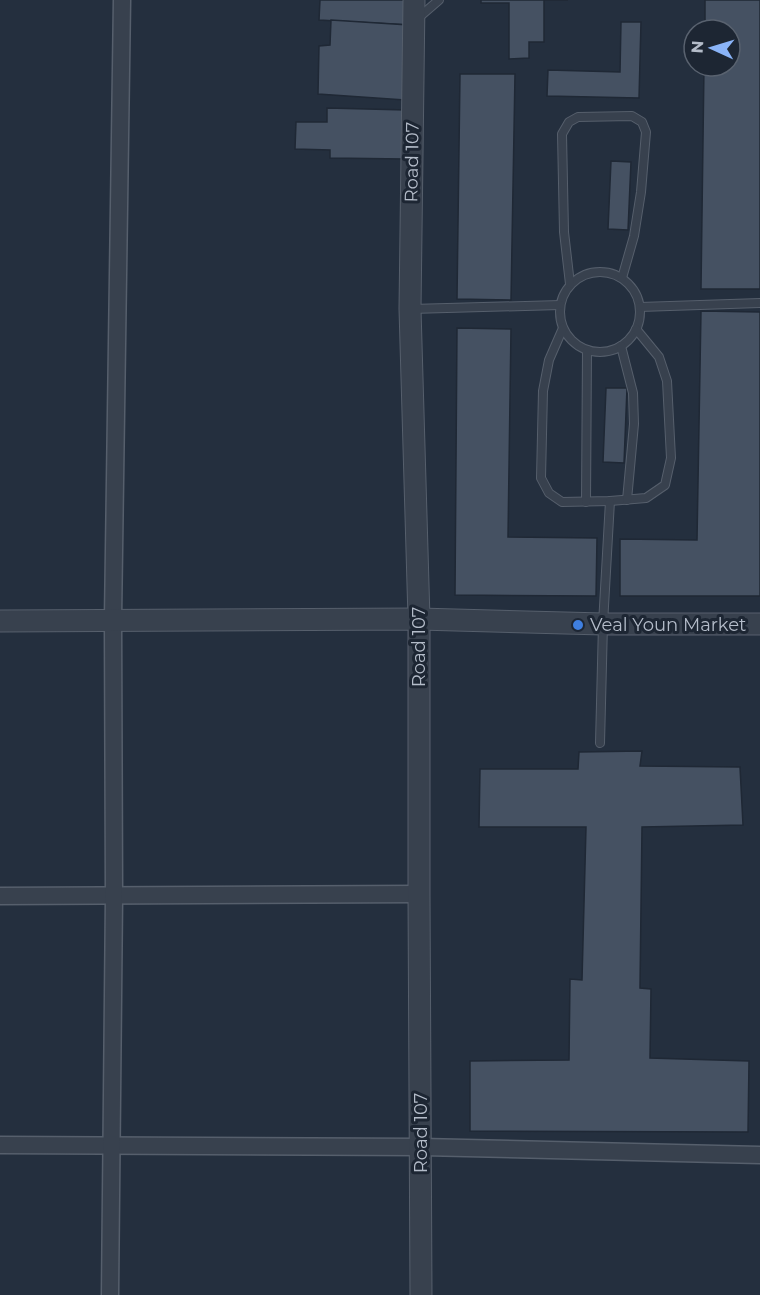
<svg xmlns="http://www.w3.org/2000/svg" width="760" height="1295" font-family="Montserrat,sans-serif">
<rect width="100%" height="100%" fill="#242f3e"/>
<g fill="#455162" stroke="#1f2835" stroke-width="1.5">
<path d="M 320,0 L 410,0 L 409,25 L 319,20 Z"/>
<path d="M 481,0 L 568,0 L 544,0 L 544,42 L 529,42 L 529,58 L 509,59 L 509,3 L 481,3 Z"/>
<path d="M 705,0 L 760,0 L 760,289 L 701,289 L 704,66 L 730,66 L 730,30 L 705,30 Z"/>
<path d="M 331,20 L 409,25 L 405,100 L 318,94 L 319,46 L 330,45 Z"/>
<path d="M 621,22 L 641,22 L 639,98 L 547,96 L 548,70 L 620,72 Z"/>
<path d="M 460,74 L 515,74 L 511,300 L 457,299 Z"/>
<path d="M 327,108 L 406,110 L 405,159 L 330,158 L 330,150 L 295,149 L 296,122 L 327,122 Z"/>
<path d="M 611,161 L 631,162 L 628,230 L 608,229 Z"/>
<path d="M 701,311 L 760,312 L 760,596 L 620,596 L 620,539 L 697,540 Z"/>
<path d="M 457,328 L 511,329 L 508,537 L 597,538 L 596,596 L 455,595 Z"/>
<path d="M 606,388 L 627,388 L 624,463 L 603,462 Z"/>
<path d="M 642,751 L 640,766 L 740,767 L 743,825 L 642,827 L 640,988 L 651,989 L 650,1058 L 749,1061 L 748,1132 L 470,1131 L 470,1061 L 569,1060 L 570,979 L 582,980 L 586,827 L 479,827 L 480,769 L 578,769 L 579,752 Z"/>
</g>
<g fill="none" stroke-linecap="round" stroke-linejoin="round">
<defs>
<g id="service">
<path d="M 417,19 L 439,0"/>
<circle cx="600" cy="312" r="40"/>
<path d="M 570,284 L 564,232 L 562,134 L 569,122 L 578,117 L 632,116 L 642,122 L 646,132 L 641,192 L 634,236 L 622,278"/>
<path d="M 640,307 L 760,303"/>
<path d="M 411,309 L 560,305"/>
<path d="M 563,328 L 549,360 L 543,391 L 541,478 L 549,493 L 562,502 L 610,501 L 646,498 L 665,485 L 671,458 L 667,381 L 659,357 L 636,329"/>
<path d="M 621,346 L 633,393 L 634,424 L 627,500"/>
<path d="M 586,502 L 587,350"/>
<path d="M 600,743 L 603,624 L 610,501"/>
</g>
<g id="minor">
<path d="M 0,896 L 419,894"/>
<path d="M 0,1145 L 422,1147 L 760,1155"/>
<path d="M 110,1295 L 114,897 L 113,619 L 122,0"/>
</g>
<g id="tertiary">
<path d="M 414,0 L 410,309 L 419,619 L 419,894 L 421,1295"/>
<path d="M 0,621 L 419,619 L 603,624 L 760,624"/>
</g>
</defs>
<use href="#service" stroke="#565f6c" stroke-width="10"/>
<use href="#minor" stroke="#565f6c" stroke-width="19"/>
<use href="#tertiary" stroke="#565f6c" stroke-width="23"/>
<use href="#service" stroke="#38414e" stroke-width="8"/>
<use href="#minor" stroke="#38414e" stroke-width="16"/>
<use href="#tertiary" stroke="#38414e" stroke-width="21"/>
</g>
<circle fill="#3f7fe0" stroke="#1d2633" stroke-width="2" cx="578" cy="625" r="6"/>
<g text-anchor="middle" stroke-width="6" stroke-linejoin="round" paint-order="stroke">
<g font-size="18" fill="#b4bcc9" stroke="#1d2633">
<text transform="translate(412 162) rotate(-89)" y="6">Road 107</text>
<text transform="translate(419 647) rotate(-90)" y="6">Road 107</text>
<text transform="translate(421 1133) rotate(-90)" y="6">Road 107</text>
</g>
<g font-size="18" fill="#b4bcc9" stroke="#1d2633" text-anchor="start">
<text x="590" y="631">Veal Youn Market</text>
</g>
</g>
<g transform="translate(712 48) rotate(274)"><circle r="28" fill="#1d2633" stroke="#59626f" stroke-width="1.5"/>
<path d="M0-4.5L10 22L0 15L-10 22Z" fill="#8ab4f8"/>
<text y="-9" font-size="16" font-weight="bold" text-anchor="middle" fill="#b4bcc9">N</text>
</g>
</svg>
